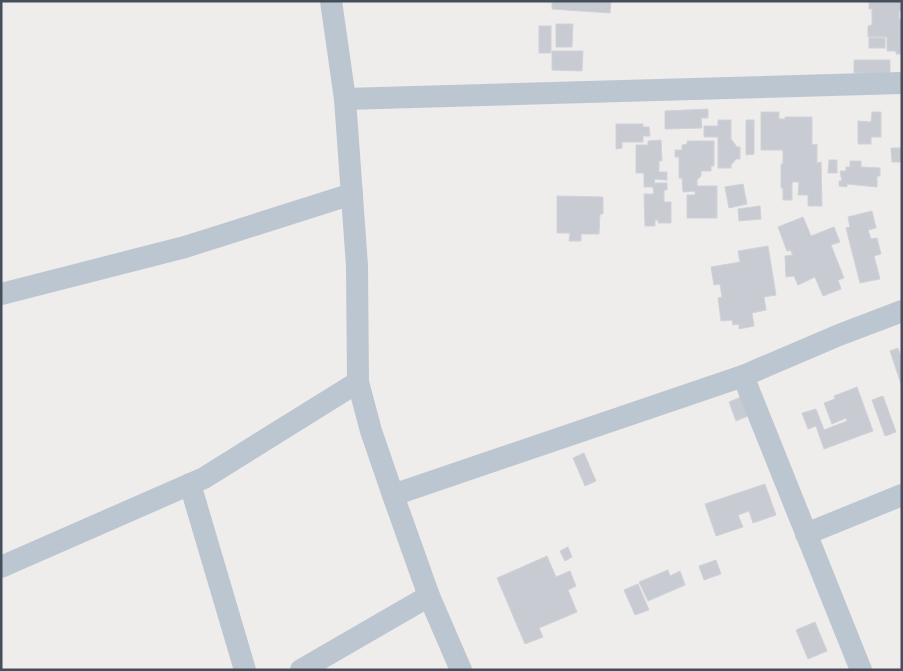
<svg xmlns="http://www.w3.org/2000/svg" width="903" height="671" font-family="'Open Sans',sans-serif">
<rect width="100%" height="100%" fill="#efecec"/>
<g fill="#c9cbd2" stroke="#d0d2d9">
<path d="M 539,1 L 611,1 L 610,13 L 552,9 L 552,2 Z"/>
<path d="M 869,1 L 902,1 L 902,11 L 899,11 L 899,19 L 902,19 L 902,54 L 896,54 L 896,51 L 887,51 L 887,37 L 868,37 L 868,26 L 872,25 L 872,9 L 869,9 Z"/>
<path d="M 556,24 L 573,24 L 572,47 L 556,47 Z"/>
<rect x="539" y="26" width="12" height="27"/>
<rect x="869" y="38" width="16" height="10"/>
<path d="M 552,51 L 583,51 L 582,71 L 552,70 Z"/>
<path d="M 854,60 L 890,60 L 890,74 L 854,73 Z"/>
<path d="M 708,109 L 708,118 L 701,118 L 702,128 L 665,129 L 665,111 Z"/>
<path d="M 761,112 L 779,112 L 779,119 L 785,119 L 785,117 L 812,117 L 812,145 L 817,144 L 817,163 L 821,162 L 822,206 L 808,206 L 808,195 L 798,195 L 799,182 L 792,182 L 792,200 L 783,200 L 783,188 L 781,188 L 781,164 L 783,164 L 783,150 L 761,150 Z"/>
<path d="M 872,112 L 881,112 L 881,137 L 871,137 L 871,144 L 858,144 L 858,121 L 871,122 Z"/>
<path d="M 718,120 L 731,120 L 731,139 L 737,147 L 740,147 L 740,159 L 736,159 L 731,165 L 731,168 L 718,168 L 718,137 L 704,137 L 704,126 L 718,126 Z"/>
<path d="M 746,120 L 754,120 L 754,154 L 746,155 Z"/>
<path d="M 616,124 L 643,124 L 643,127 L 649,127 L 650,136 L 643,136 L 643,142 L 622,142 L 622,148 L 616,149 Z"/>
<path d="M 661,140 L 662,161 L 659,161 L 659,172 L 667,172 L 667,180 L 655,179 L 654,183 L 667,183 L 667,190 L 664,190 L 664,202 L 671,202 L 671,223 L 658,223 L 658,220 L 655,220 L 655,226 L 645,226 L 644,194 L 654,194 L 653,187 L 644,187 L 644,173 L 636,173 L 636,145 L 648,145 L 648,141 Z"/>
<path d="M 687,141 L 714,141 L 714,166 L 711,166 L 711,171 L 701,171 L 701,176 L 697,180 L 697,186 L 717,186 L 717,218 L 687,218 L 687,195 L 695,195 L 695,191 L 683,192 L 682,178 L 679,178 L 679,157 L 675,157 L 675,150 L 682,150 L 682,145 L 687,144 Z"/>
<path d="M 891,148 L 902,148 L 902,162 L 892,162 Z"/>
<path d="M 829,160 L 837,160 L 837,173 L 828,173 Z"/>
<path d="M 850,161 L 861,161 L 861,167 L 880,168 L 880,176 L 877,176 L 877,187 L 847,184 L 847,187 L 839,186 L 839,181 L 842,181 L 840,171 L 846,171 L 846,167 L 850,167 Z"/>
<path d="M 743,184 L 747,204 L 729,208 L 725,187 Z"/>
<path d="M 557,196 L 603,197 L 603,214 L 600,214 L 599,234 L 581,234 L 581,241 L 569,241 L 570,233 L 557,233 Z"/>
<path d="M 760,206 L 761,219 L 739,221 L 738,209 Z"/>
<path d="M 872,211 L 876,228 L 868,230 L 871,239 L 877,238 L 881,254 L 874,256 L 880,279 L 860,283 L 846,228 L 850,227 L 848,217 Z"/>
<path d="M 803,217 L 811,236 L 834,227 L 840,242 L 831,245 L 844,278 L 838,280 L 841,289 L 823,296 L 815,277 L 798,285 L 794,276 L 786,277 L 785,256 L 793,255 L 790,250 L 787,251 L 778,227 Z"/>
<path d="M 768,246 L 776,295 L 764,297 L 766,310 L 752,313 L 754,326 L 739,329 L 739,324 L 733,325 L 732,320 L 721,321 L 718,298 L 722,297 L 720,284 L 714,285 L 711,267 L 740,262 L 738,251 Z"/>
<path d="M 898,348 L 902,360 L 902,387 L 890,351 Z"/>
<path d="M 857,387 L 873,431 L 824,449 L 816,426 L 808,429 L 802,413 L 816,409 L 824,430 L 847,421 L 846,418 L 832,424 L 824,403 L 835,399 L 834,396 Z"/>
<path d="M 883,396 L 896,432 L 885,436 L 872,400 Z"/>
<path d="M 741,397 L 748,416 L 736,421 L 729,402 Z"/>
<path d="M 584,453 L 596,481 L 585,486 L 573,458 Z"/>
<path d="M 765,484 L 776,515 L 753,523 L 749,511 L 738,515 L 743,527 L 716,536 L 705,504 Z"/>
<path d="M 568,547 L 572,557 L 565,561 L 560,551 Z"/>
<path d="M 547,556 L 556,577 L 570,571 L 576,586 L 568,590 L 577,612 L 539,628 L 543,637 L 525,644 L 497,578 Z"/>
<path d="M 716,560 L 721,574 L 704,580 L 699,566 Z"/>
<path d="M 668,570 L 670,576 L 680,571 L 685,585 L 648,601 L 639,582 Z"/>
<path d="M 638,584 L 649,610 L 635,615 L 624,590 Z"/>
<path d="M 815,622 L 827,651 L 808,659 L 796,630 Z"/>
</g>
<g fill="none" stroke-linecap="round" stroke-linejoin="round">
<g stroke="#bcc6d0" stroke-width="22">
<path d="M 331,1 L 345,99 L 357,266 L 358,382 L 371,431 L 393,495 L 429,596 L 461,670"/>
<path d="M 345,99 L 902,83"/>
<path d="M 1,294 L 185,247 L 352,194"/>
<path d="M 743,376 L 861,670"/>
<path d="M 190,484 L 245,670"/>
<path d="M 393,495 L 743,376 L 839,335 L 902,311"/>
<path d="M 806,534 L 902,495"/>
<path d="M 1,567 L 204,478 L 358,382"/>
<path d="M 301,670 L 429,596"/>
</g>
</g>
<rect width="903" height="671" fill="none" stroke="#444f5b" stroke-width="5"/>
</svg>
